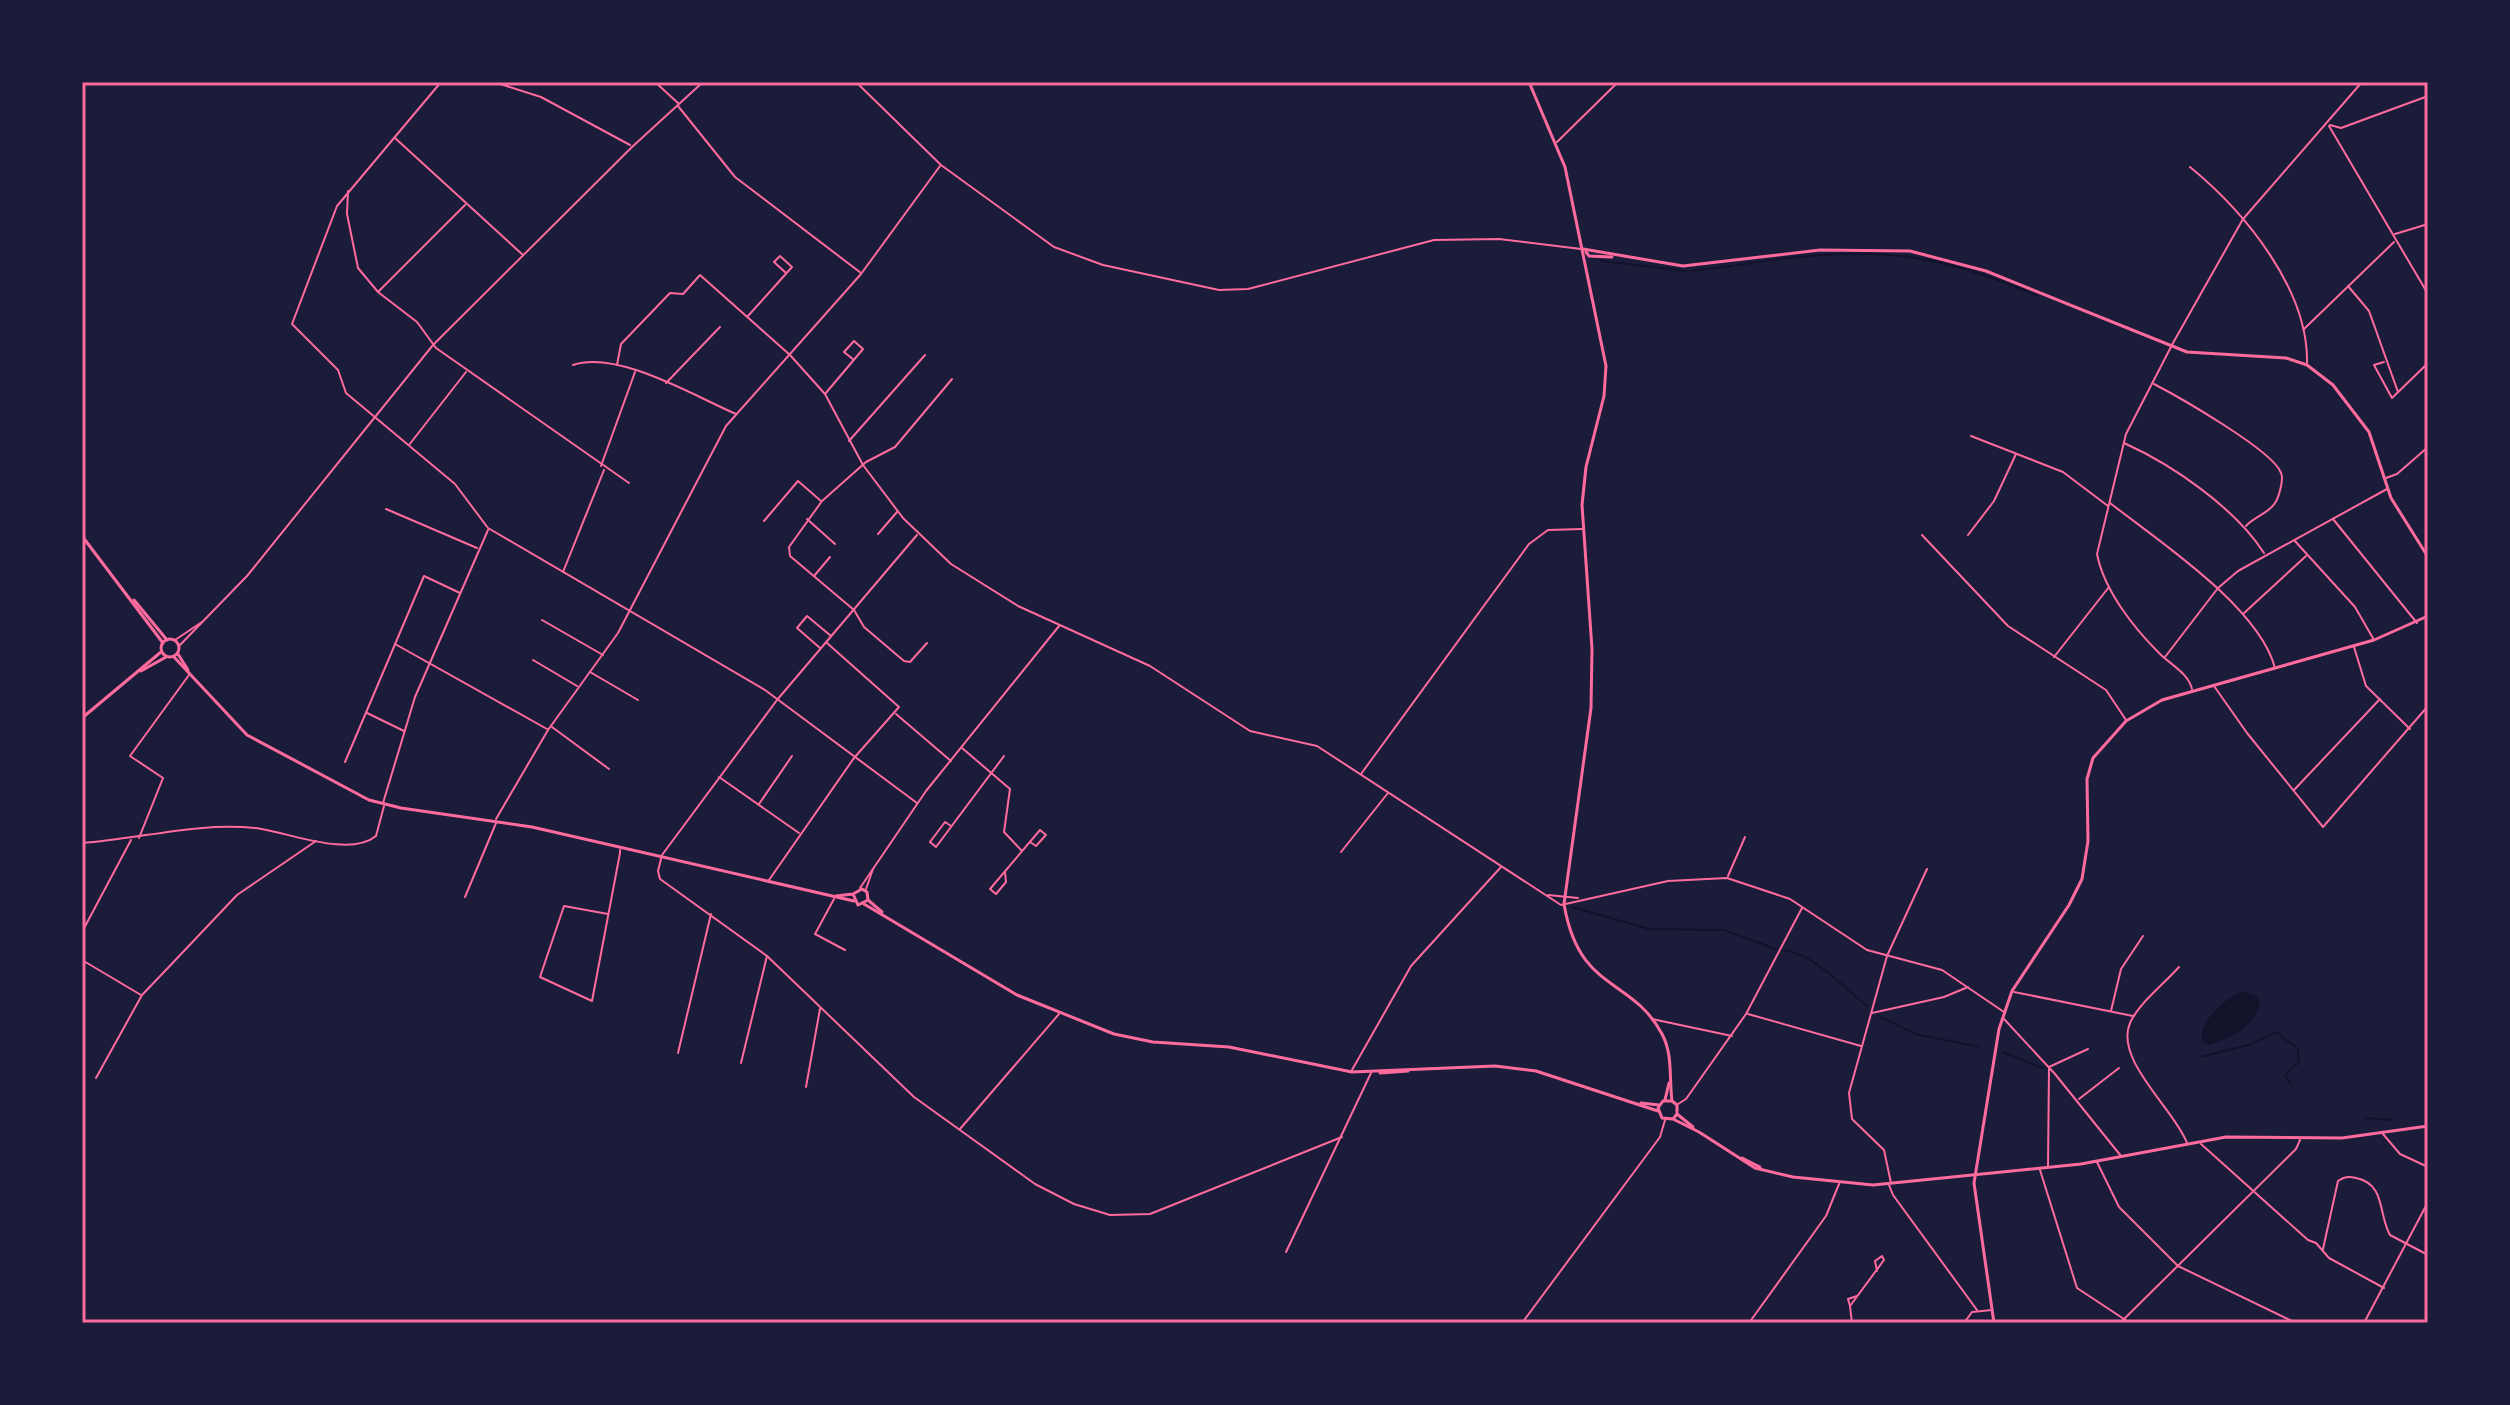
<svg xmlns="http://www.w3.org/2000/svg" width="2510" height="1405" font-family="Lato,sans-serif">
<rect width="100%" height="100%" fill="#1b1b3a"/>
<path fill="#12122b" d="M 2241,991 L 2257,996 L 2260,1001 C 2257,1026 2230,1039 2208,1045 L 2202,1040 C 2199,1020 2225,1000 2241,991 Z"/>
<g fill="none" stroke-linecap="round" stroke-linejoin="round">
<g stroke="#12122b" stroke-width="2">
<path d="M 1601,261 L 1686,271"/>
<path d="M 1736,265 C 1862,247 1920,246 2038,296"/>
<path d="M 1691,271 L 1732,266"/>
<path d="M 1572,907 L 1649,929 L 1724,930 L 1776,949"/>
<path d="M 1783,950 C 1815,954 1844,988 1868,1007"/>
<path d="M 1879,1016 L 1916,1034 L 1979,1047"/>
<path d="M 2003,1052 L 2042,1068"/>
<path d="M 2201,1057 L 2249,1045 L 2276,1032 L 2298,1049 L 2299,1062 L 2285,1075 L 2291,1085"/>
<path d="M 2366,1118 L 2392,1120"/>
<path d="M 2426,1135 L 2428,1136"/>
</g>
<g stroke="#ff6b9d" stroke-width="2">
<path d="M 441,82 L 337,206 L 292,324 L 338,370 L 346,393 L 455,484 L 488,528 L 765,690 L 917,803"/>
<path d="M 494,82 L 541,97 L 630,145"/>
<path d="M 655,82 L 678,103"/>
<path d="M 856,82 L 941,165 L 1054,247 L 1103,265 L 1219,290 L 1248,289 L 1434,240 L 1499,239 L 1581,249"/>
<path d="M 678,106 L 735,177 L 861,273"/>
<path d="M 2330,125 L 2341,128 L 2428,96"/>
<path d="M 2329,126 L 2428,294"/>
<path d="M 395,138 L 523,255"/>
<path d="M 1557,142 L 1615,85"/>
<path d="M 2190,167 C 2245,212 2309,290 2307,364"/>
<path d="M 348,191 L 347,214 L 358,268 L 378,292 L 417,322 L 436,348 L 629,483"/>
<path d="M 2395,234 L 2428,224"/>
<path d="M 2348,286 L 2369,311 L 2398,392"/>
<path d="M 379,291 L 465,205"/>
<path d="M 748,316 L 792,267 L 780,256 L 774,262 L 786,273"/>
<path d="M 2304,329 L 2394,242"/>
<path d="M 2384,362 L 2374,365 L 2392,398 L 2428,363"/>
<path d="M 573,365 C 618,350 694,396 736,414"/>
<path d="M 617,365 L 621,344 L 670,293 L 683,294 L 700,275 L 790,355 L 825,394 L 863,465 L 903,518 L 951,564 L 1018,606 L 1150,666 L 1250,731 L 1317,746 L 1561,905 L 1668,881 L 1727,878 L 1790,899 L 1867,950 L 1942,970 L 2004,1012"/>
<path d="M 666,383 L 720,327"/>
<path d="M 2154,384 C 2177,396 2274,451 2281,473 C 2284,479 2279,497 2275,503 C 2269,513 2254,517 2246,526"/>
<path d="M 825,394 L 863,349 L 854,341 L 844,352 L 854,360"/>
<path d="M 1971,436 L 2063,472 L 2108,506"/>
<path d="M 849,441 L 925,355"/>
<path d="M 2124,443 C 2173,465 2235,508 2264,553"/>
<path d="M 409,445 L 466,372"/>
<path d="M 601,466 L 635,372"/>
<path d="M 2386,478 L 2397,474 L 2428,447"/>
<path d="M 2110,503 C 2160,542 2259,607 2275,668"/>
<path d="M 386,509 L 477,548"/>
<path d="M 807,519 L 835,544"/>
<path d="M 2333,519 L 2417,623"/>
<path d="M 764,521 L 798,481 L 821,501"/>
<path d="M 878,534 L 897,512"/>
<path d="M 917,535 L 777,700 L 662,855 L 658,871 L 660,879 L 767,956 L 914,1097 L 1035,1184 L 1074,1204 L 1110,1215 L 1150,1214 L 1342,1137"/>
<path d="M 1922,535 L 2008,626 L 2106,690 L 2126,720"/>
<path d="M 1968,535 L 1994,501 L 2016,454"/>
<path d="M 2294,540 L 2355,607 L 2374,640"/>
<path d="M 563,572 L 604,470"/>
<path d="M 814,576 L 830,557"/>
<path d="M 2243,614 L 2306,556"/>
<path d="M 542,620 L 603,655"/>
<path d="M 175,640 L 202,622"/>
<path d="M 927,643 L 910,662 L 904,661 L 864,627 L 854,610 L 790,556 L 789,547 L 822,501 L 866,462 L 895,447 L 952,379"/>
<path d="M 395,644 L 547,729"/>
<path d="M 179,646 L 247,576 L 433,345 L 632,147 L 703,82"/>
<path d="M 2354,647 L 2366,686 L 2410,729"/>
<path d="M 820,648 L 797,628 L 807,616 L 831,636"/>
<path d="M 2054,657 L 2109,587"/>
<path d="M 2165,657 L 2218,588 L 2238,571 L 2387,489"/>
<path d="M 533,660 L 577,686"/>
<path d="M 590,672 L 638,700"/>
<path d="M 2214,686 L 2247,733 L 2323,827 L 2428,706"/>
<path d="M 2192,689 C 2188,673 2171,665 2159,653 C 2133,627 2104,590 2097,554 L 2126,434 L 2173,343 L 2243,219 L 2362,82"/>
<path d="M 367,713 L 404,731"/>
<path d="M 896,714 L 951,761"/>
<path d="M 552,727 L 609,769"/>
<path d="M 962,748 L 1010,789 L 1004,832 L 1022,851"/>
<path d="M 345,762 L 424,576 L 460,593"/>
<path d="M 1361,774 L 1529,544 L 1548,530 L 1582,529"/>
<path d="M 719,777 L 799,833"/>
<path d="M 2294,790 L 2380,699"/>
<path d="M 383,803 L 415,697 L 488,530"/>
<path d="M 759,804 L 792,756"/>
<path d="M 496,819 L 548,730 L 618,633 L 726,426 L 861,274 L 940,166"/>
<path d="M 951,826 L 945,822 L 930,842 L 936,847 L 1004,756"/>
<path d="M 139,838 L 163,778 L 130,756 L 189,675"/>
<path d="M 1030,842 L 1036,846 L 1045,836"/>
<path d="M 82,843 C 139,839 198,822 255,828 C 288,832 349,858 376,836 L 384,806"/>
<path d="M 1341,852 L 1388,793"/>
<path d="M 1005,872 L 1006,882 L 996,894 L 990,889 L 1040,830 L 1046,835"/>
<path d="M 1728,876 L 1745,837"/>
<path d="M 769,880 L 854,758 L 899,707 L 827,643"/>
<path d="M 860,888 L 926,791 L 1059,626"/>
<path d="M 866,889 L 873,869"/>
<path d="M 1548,895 L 1578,898"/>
<path d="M 465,897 L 496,823"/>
<path d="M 834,899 L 815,934 L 845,950"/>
<path d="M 608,914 L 564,906 L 540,977 L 592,1001 L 620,853 L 620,850"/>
<path d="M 82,932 L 131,840"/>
<path d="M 82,960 L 141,995"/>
<path d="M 2179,967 C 2164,984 2139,1003 2130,1023 C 2114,1060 2175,1110 2187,1143"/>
<path d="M 2014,992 L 2133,1016"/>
<path d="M 2111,1011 L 2121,969 L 2143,936"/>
<path d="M 1872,1013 L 1944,997 L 1968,987"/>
<path d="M 1748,1014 L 1861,1046"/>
<path d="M 1652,1019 L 1732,1036"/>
<path d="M 2004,1019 L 2055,1074 L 2121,1156"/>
<path d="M 678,1053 L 711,914"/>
<path d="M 741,1063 L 767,956"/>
<path d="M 1352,1070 L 1411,966 L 1501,867"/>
<path d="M 96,1078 L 142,995 L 165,971 L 237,895 L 316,841"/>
<path d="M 806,1087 L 820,1009"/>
<path d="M 2079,1099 L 2119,1068"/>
<path d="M 1678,1104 L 1686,1099 L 1746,1014 L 1802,908"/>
<path d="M 960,1129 L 1059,1014"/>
<path d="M 2383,1134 L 2400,1154 L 2428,1167"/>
<path d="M 2201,1144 L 2308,1240 L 2316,1243 L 2329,1258 L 2384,1288"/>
<path d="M 2097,1162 L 2119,1207 L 2178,1266 L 2296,1323"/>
<path d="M 2048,1167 L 2049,1067 L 2088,1049"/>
<path d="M 2040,1170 L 2077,1288 L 2130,1323"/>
<path d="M 1891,1183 L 1884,1150 L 1852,1119 L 1849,1093 L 1887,956 L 1927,869"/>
<path d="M 1889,1185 L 1893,1195 L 1977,1310"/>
<path d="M 2323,1249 L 2338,1181 C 2344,1177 2348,1176 2356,1178 C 2386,1184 2378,1214 2390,1235 L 2428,1255"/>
<path d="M 1286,1252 L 1371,1073"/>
<path d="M 1850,1306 L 1848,1299 L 1857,1296"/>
<path d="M 1522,1323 L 1660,1137 L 1665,1120"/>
<path d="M 1749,1323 L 1826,1216 L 1839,1184"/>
<path d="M 1852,1323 L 1850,1306 L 1884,1260 L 1882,1256 L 1875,1261 L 1877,1271"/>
<path d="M 1964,1323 L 1972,1312 L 1992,1310"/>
<path d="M 2120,1323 L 2296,1149 L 2300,1140"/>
<path d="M 2364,1323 L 2428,1202"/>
</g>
<g stroke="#ff6b9d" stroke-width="3">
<path d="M 1529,82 L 1565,167 L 1606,366 L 1604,396 L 1586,467 L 1582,505 L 1592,649 L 1591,708 L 1564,904 C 1579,993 1631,976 1662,1034 C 1673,1054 1669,1078 1672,1101"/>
<path d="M 1583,249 L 1683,266 L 1820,250 L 1910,251 L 1986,271 L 2187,352 L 2286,358 L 2307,365 L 2333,385 L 2369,432 L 2391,498 L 2428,557"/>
<path d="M 1586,252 L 1589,256 L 1612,257"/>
<path d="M 141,671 L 166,657"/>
<path d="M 82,718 L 161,652"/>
<path d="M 1665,1100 L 1669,1083"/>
</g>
<g stroke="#ff6b9d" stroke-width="3">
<path d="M 82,536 L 163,643"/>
<path d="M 134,600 L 167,640"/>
<circle cx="170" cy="648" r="9"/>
<path d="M 178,654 L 188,670"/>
<path d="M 174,657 L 247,735 L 369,800 L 401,808 L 532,827 L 854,901"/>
<path d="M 836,896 L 853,894 L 862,889 L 867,892 L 868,900 L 858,905 L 853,894"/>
<path d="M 868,900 L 882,912"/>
<path d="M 864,904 L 1017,995 L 1114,1034 L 1153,1042 L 1229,1047 L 1352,1072 L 1495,1066 L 1536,1071 L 1658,1111"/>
<path d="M 1380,1073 L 1408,1071"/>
<path d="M 1641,1103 L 1659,1105"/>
<path d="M 1677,1114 L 1693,1127"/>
<path d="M 1673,1119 L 1677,1114 L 1677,1105 L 1672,1101 L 1663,1101 L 1658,1108 L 1662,1118 L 1673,1119 L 1699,1132 L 1755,1168 L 1793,1177 L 1873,1185 L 2081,1164 L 2226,1137 L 2342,1138 L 2428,1126"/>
<path d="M 1742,1158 L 1760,1167"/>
<path d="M 1994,1323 L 1974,1183 L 1999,1029 L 2012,991 L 2069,905 L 2082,879 L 2088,841 L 2087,779 L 2093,758 L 2126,721 L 2162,700 L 2374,640 L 2428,616"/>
</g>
</g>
<rect width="2510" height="1405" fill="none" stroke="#1b1b3a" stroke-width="168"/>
<rect x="84" y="84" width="2342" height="1237" fill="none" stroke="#ff6b9d" stroke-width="3"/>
</svg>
